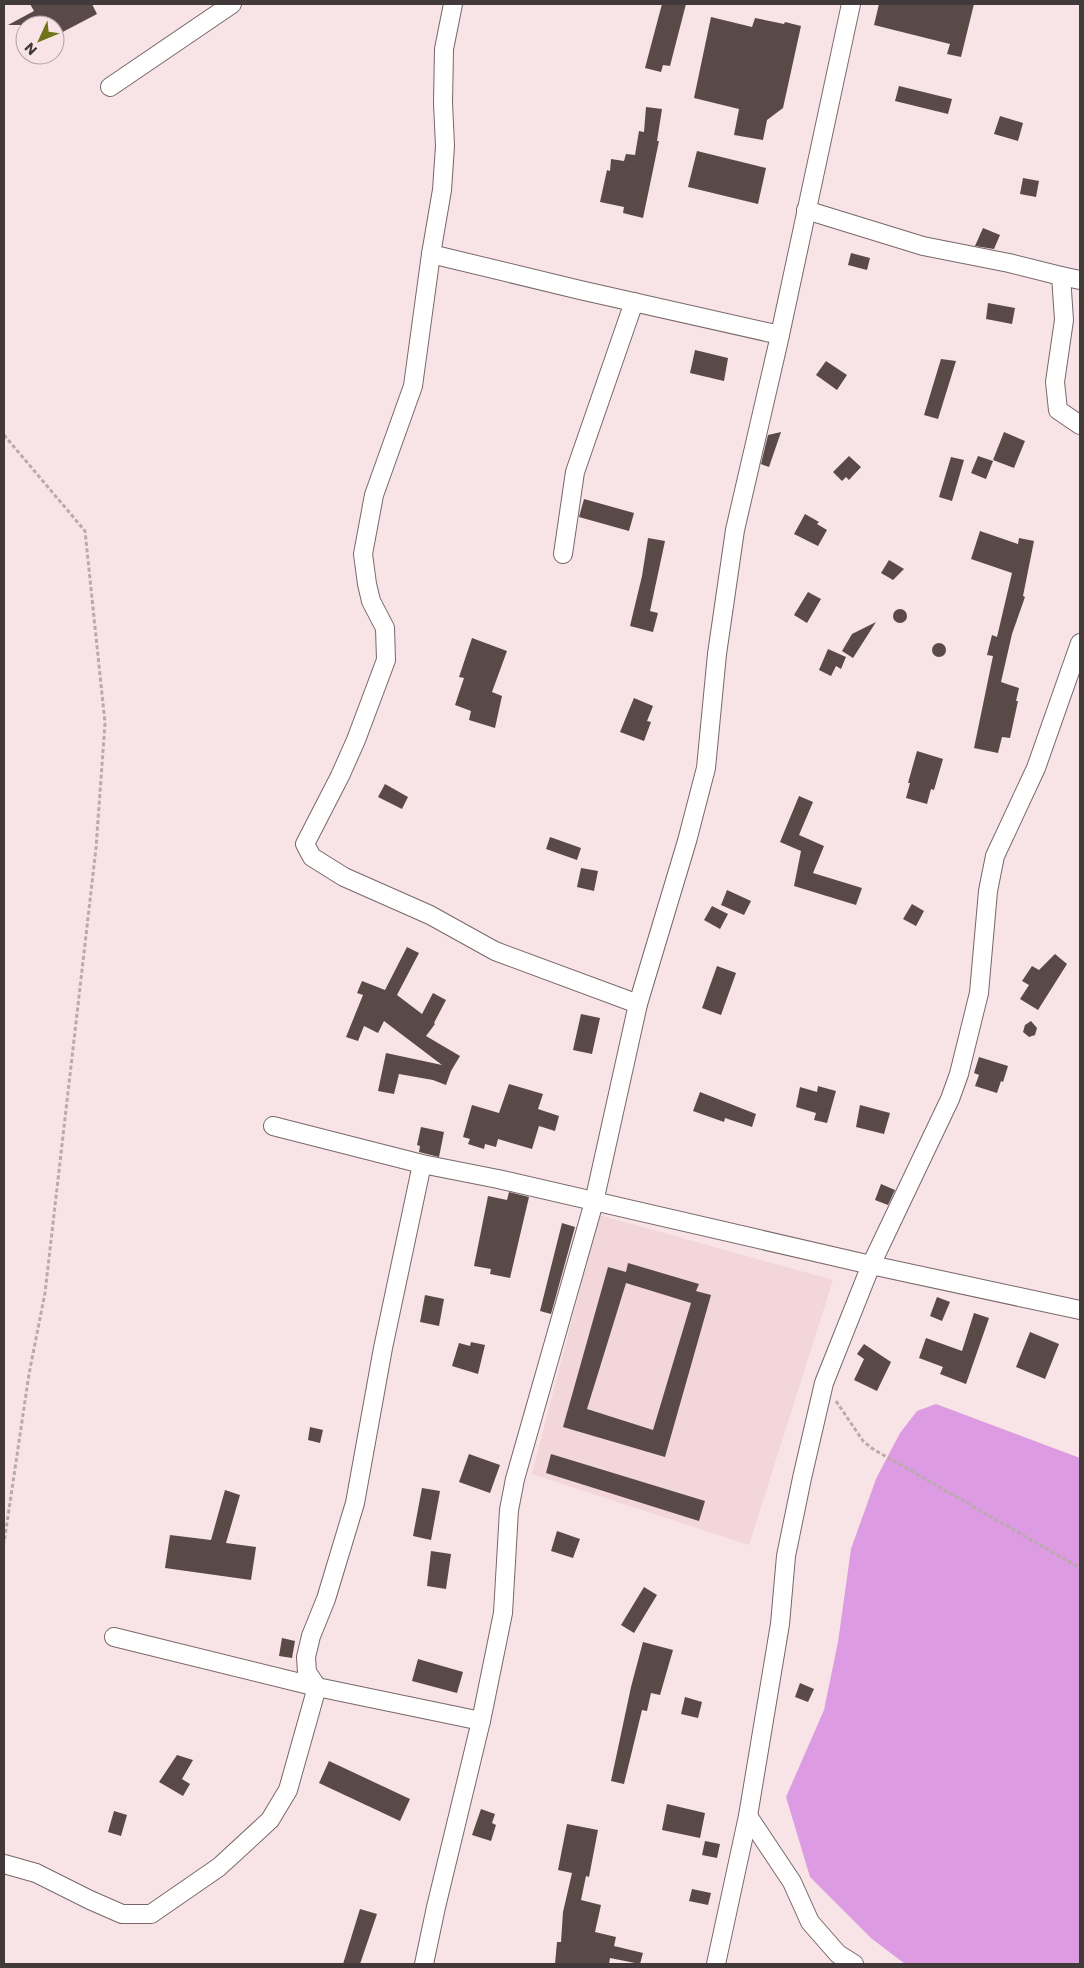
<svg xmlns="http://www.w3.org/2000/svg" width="1084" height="1968" font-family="Poppins,sans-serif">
<rect width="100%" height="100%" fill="#f8e4e7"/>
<path fill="#f2d6da" d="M 599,1215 L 833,1280 L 749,1545 L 532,1474 Z"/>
<path fill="#dc9be2" d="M 936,1404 L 1080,1458 L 1080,1964 L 905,1964 L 871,1938 L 810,1877 L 786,1797 L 824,1710 L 838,1642 L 851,1549 L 876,1479 L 900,1433 L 917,1411 Z"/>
<g fill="#594947" fill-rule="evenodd">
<path d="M 30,4 L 92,4 L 97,14 L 55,36 L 55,25 L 8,25 L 34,11 Z"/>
<path d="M 662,4 L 686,4 L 670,66 L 663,65 L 661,72 L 645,68 Z"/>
<path d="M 879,4 L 974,4 L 961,57 L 947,54 L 950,44 L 874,25 Z"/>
<path d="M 711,17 L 752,27 L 755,18 L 784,24 L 785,22 L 801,26 L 783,108 L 767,120 L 763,140 L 734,135 L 739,109 L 694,98 Z"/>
<path d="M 899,86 L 952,99 L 948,114 L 895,101 Z"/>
<path d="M 646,107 L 662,109 L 657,141 L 659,141 L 643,218 L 623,213 L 624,207 L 600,202 L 607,170 L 610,171 L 611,159 L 624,161 L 626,154 L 635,155 L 639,131 L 644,132 Z"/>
<path d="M 1000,116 L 1023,123 L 1018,141 L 994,134 Z"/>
<path d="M 697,151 L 766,168 L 758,204 L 688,187 Z"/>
<path d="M 1023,178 L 1039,181 L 1036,197 L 1020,194 Z"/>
<path d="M 983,228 L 1000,235 L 994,249 L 975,246 Z"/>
<path d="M 851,253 L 870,258 L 867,270 L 848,265 Z"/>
<path d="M 988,303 L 1015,308 L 1012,324 L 986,319 Z"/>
<path d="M 695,350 L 728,358 L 724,381 L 690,373 Z"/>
<path d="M 941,359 L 956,361 L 938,419 L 924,415 Z"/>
<path d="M 826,361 L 847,375 L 837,390 L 816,375 Z"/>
<path d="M 781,432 L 769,467 L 761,464 L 768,435 Z"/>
<path d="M 1004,432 L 1025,441 L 1014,468 L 993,460 Z"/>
<path d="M 849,456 L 861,467 L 849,480 L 846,477 L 842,481 L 833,472 Z"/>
<path d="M 978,456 L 993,461 L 986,479 L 971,473 Z"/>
<path d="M 951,457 L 964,460 L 952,501 L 939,497 Z"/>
<path d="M 584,499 L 634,513 L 629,531 L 579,517 Z"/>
<path d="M 805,514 L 819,522 L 817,524 L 827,530 L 818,546 L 794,534 Z"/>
<path d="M 980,531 L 1018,544 L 1019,538 L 1034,541 L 1023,596 L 1025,597 L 1012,634 L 1001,682 L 1019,688 L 1016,701 L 1018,701 L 1010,738 L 1002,737 L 998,753 L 974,748 L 993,656 L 987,655 L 992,635 L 997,637 L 1012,573 L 971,559 Z"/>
<path d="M 648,538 L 665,541 L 650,611 L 658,613 L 653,632 L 630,626 L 642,576 Z"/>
<path d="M 889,560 L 904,569 L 893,580 L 881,573 Z"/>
<path d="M 808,592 L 821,599 L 807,623 L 794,615 Z"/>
<circle cx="900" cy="616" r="7"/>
<path d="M 876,622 L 853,658 L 842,651 L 852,634 Z"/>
<path d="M 472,638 L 507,651 L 492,692 L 502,696 L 495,728 L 469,720 L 471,711 L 455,705 L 464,678 L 459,677 Z"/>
<circle cx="939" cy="650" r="7"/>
<path d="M 828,649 L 846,657 L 841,669 L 836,666 L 831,676 L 819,670 Z"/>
<path d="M 634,698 L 653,706 L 647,721 L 651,722 L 644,741 L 620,732 Z"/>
<path d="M 917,751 L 943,759 L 934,790 L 931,789 L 927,804 L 906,798 L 910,783 L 908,783 Z"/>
<path d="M 385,784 L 408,797 L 402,809 L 378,797 Z"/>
<path d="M 799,796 L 813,802 L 799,835 L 824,846 L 813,873 L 862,888 L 856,905 L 794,886 L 801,851 L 780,842 Z"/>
<path d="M 550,837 L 581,848 L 577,860 L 546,849 Z"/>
<path d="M 581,868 L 598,871 L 594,891 L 577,887 Z"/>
<path d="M 727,890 L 751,901 L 744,915 L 721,905 Z"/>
<path d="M 912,904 L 924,911 L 916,926 L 903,919 Z"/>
<path d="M 712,906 L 728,914 L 720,929 L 704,920 Z"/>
<path d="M 407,947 L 419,953 L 397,995 L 422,1014 L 433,993 L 446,1000 L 434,1023 L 435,1024 L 426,1036 L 460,1056 L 451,1071 L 446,1085 L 433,1080 L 399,1074 L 394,1094 L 378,1091 L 386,1053 L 442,1065 L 384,1021 L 378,1033 L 364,1026 L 358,1041 L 346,1037 L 363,995 L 357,993 L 362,981 L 385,990 Z"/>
<path d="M 1055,954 L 1067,964 L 1038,1010 L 1020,999 L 1029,985 L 1022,981 L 1032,966 L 1039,970 Z"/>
<path d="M 717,966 L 736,973 L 721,1015 L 702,1008 Z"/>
<path d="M 581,1014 L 600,1018 L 592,1054 L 573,1050 Z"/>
<path d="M 1031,1021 L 1037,1028 L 1035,1035 L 1029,1037 L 1023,1032 L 1025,1025 Z"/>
<path d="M 979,1057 L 1008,1066 L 1003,1082 L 1001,1081 L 997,1093 L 975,1086 L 979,1075 L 974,1073 Z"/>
<path d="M 509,1084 L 543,1094 L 538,1109 L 559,1116 L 555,1131 L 539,1126 L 532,1149 L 498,1139 L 496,1147 L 485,1144 L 484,1149 L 468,1144 L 470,1139 L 463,1137 L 472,1105 L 499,1113 Z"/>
<path d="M 818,1086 L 836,1091 L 827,1123 L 814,1120 L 816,1113 L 796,1107 L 800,1087 L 817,1092 Z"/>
<path d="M 700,1092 L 756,1114 L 752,1127 L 725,1118 L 724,1122 L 693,1111 Z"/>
<path d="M 860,1105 L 890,1113 L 884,1134 L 856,1127 Z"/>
<path d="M 421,1127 L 444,1132 L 439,1157 L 419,1152 L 420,1146 L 417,1145 Z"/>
<path d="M 881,1184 L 895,1190 L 888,1205 L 875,1200 Z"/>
<path d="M 509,1192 L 529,1197 L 510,1278 L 490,1274 L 491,1269 L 474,1266 L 488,1196 L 507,1200 Z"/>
<path d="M 562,1223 L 575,1227 L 551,1314 L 540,1311 Z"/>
<path d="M 628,1263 L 699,1284 L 696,1291 L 711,1295 L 665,1457 L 563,1427 L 608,1267 L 626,1272 ZM 626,1283 L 691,1303 L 653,1430 L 587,1409 Z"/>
<path d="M 425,1295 L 444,1299 L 439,1326 L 420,1322 Z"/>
<path d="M 937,1297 L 950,1302 L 942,1321 L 930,1316 Z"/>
<path d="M 974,1313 L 989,1318 L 966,1384 L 940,1374 L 943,1367 L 919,1358 L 926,1338 L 962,1351 Z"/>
<path d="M 1030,1332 L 1059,1344 L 1045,1379 L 1016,1367 Z"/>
<path d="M 471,1342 L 485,1345 L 478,1374 L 452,1366 L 459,1343 L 470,1346 Z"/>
<path d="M 864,1344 L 891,1362 L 877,1391 L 854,1380 L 864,1359 L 857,1354 Z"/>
<path d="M 310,1427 L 323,1430 L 320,1443 L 308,1440 Z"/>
<path d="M 469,1454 L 500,1465 L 490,1493 L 459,1482 Z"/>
<path d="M 551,1454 L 705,1501 L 699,1521 L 546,1473 Z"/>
<path d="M 422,1488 L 440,1491 L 431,1540 L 413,1536 Z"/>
<path d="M 225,1490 L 240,1495 L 226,1543 L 256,1547 L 251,1580 L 165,1568 L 170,1535 L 211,1540 Z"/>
<path d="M 557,1531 L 580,1539 L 573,1558 L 551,1551 Z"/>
<path d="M 431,1551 L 451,1554 L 446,1589 L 427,1586 Z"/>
<path d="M 644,1587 L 657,1595 L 634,1633 L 621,1625 Z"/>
<path d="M 282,1638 L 295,1641 L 292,1658 L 279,1656 Z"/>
<path d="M 643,1642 L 673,1650 L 660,1695 L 651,1693 L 647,1711 L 642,1710 L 624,1784 L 611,1781 L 631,1687 Z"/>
<path d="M 418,1659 L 463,1672 L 457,1693 L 412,1681 Z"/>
<path d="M 800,1683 L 814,1689 L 808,1702 L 795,1697 Z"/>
<path d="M 685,1697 L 702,1702 L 698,1718 L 681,1714 Z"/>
<path d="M 177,1755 L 193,1760 L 182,1779 L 190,1784 L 183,1796 L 159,1782 Z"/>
<path d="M 329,1761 L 410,1799 L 400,1821 L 319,1783 Z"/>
<path d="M 667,1804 L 705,1813 L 700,1838 L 662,1830 Z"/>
<path d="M 481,1809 L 495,1814 L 492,1823 L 496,1825 L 491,1841 L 472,1835 Z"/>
<path d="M 114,1811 L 127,1815 L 121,1836 L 108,1832 Z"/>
<path d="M 567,1824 L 598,1830 L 589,1877 L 586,1876 L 581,1900 L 601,1905 L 595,1932 L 616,1937 L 614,1946 L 643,1953 L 640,1964 L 610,1958 L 609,1964 L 555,1964 L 557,1942 L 561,1942 L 563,1912 L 572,1873 L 558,1870 Z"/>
<path d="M 705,1841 L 720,1844 L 717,1858 L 702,1855 Z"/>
<path d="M 692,1889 L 711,1893 L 708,1905 L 689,1901 Z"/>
<path d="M 360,1909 L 377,1914 L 360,1964 L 343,1964 Z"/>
</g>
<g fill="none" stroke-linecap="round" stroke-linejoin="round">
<defs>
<g id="minor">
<path d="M 453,4 L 444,49 L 443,103 L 445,146 L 442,190 L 431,254 L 413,386 L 374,495 L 363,554 L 367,584 L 371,601 L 385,628 L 386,660 L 356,740 L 340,776 L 305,844 L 312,857 L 344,877 L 430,915 L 495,951 L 638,1004"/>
<path d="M 110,87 L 232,4"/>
<path d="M 806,210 L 923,246 L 1009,263 L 1061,276 L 1064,320 L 1055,382 L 1058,410 L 1080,425"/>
<path d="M 431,254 L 580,290 L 780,335"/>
<path d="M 1061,276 L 1080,280"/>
<path d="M 563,554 L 575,472 L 634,302"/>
<path d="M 273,1126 L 422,1164 L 498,1179 L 871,1265 L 1080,1310"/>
<path d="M 114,1637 L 317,1687 L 481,1721"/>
<path d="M 748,1816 L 792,1882 L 810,1922 L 838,1954 L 854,1964"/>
<path d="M 4,1864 L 36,1873 L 90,1900 L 122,1914 L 151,1914 L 219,1867 L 270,1820 L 288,1790 L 317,1687 L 307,1672 L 306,1657 L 311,1636 L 326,1599 L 355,1503 L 383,1348 L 422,1164"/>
<path d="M 424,1964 L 436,1907 L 481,1721 L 503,1613 L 509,1510 L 515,1479 L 594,1202 L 638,1004 L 687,841 L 706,768 L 717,654 L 735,530 L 778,344 L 851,4"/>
<path d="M 716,1964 L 748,1816 L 780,1624 L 786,1556 L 802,1478 L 824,1383 L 871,1265 L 950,1099 L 959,1074 L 979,993 L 988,891 L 995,856 L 1036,768 L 1080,643"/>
</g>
</defs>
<use href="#minor" stroke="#78676a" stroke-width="20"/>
<g stroke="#baaaac" stroke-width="3" stroke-dasharray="4 2.5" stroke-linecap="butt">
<path d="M 4,435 L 85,531 L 105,723 L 96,848 L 45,1293 L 29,1374 L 4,1543"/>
<path d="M 836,1401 L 863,1441 L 873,1449 L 1080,1568"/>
</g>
<use href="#minor" stroke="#fff" stroke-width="18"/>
</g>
<rect width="1084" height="1968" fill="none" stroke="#41393a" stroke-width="10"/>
<g transform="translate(40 40) rotate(226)"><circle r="24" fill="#f8e4e7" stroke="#afa0a2"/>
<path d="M0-4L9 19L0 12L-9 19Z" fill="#707319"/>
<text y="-8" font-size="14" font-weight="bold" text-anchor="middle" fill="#41393a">N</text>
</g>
</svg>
